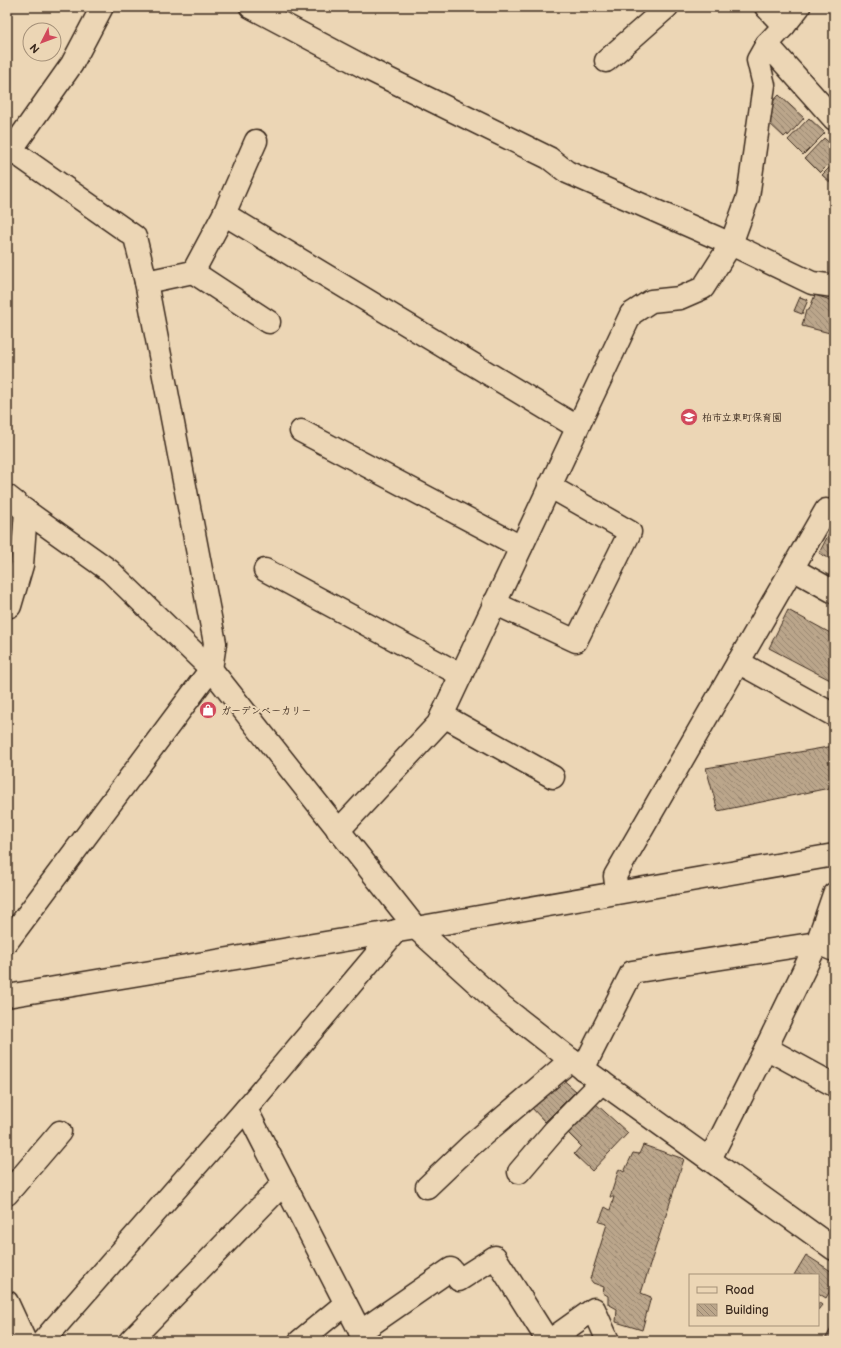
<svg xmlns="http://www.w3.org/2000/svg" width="841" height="1348" font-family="'Balsamiq Sans','Klee One',sans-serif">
<defs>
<pattern id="building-back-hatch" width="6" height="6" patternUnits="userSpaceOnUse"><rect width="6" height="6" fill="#bba68b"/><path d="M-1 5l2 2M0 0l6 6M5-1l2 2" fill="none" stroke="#998771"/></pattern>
</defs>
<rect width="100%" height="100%" fill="#ecd6b5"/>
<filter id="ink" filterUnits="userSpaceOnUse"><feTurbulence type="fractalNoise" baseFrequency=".025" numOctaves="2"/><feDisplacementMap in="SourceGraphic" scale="8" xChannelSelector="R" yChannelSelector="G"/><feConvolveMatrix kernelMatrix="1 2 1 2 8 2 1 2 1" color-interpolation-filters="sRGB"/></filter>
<g filter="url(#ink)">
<g fill="url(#building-back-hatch)" stroke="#3b2a1e">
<path d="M 779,95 L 804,118 L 788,136 L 787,134 L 784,137 L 768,122 L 772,118 L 765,110 Z"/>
<path d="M 809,118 L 825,133 L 803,155 L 788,140 Z"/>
<path d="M 824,138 L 834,147 L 834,159 L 820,173 L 805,158 Z"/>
<path d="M 834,163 L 834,186 L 822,175 Z"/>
<path d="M 815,295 L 834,301 L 834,334 L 802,326 L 806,310 L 809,310 Z"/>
<path d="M 800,297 L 808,300 L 802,314 L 794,311 Z"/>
<path d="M 834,524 L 834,561 L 819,553 Z"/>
<path d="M 788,610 L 834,635 L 834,682 L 769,648 Z"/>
<path d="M 834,746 L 834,787 L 718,811 L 706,768 Z"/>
<path d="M 560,1077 L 576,1091 L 545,1122 L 530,1106 Z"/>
<path d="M 595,1103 L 628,1133 L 592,1171 L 574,1154 L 581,1146 L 568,1133 Z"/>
<path d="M 643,1145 L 684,1159 L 641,1293 L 651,1297 L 642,1330 L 616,1322 L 617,1309 L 608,1304 L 608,1296 L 603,1293 L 604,1287 L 593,1283 L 590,1279 L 607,1224 L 599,1222 L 605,1207 L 610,1210 L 614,1197 L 610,1197 L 619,1169 L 624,1172 L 633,1153 L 639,1154 Z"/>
<path d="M 806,1255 L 834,1273 L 834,1284 L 826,1298 L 818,1293 L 818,1275 L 794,1275 Z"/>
<path d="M 818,1302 L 822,1305 L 818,1310 Z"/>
<path d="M 832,1327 L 834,1328 L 834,1341 L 824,1341 Z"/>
</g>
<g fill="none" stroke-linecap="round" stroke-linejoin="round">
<defs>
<g id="minor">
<path d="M 251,7 L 370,70 L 549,158 L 567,172 L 731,244 L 812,283 L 834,286"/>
<path d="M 766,7 L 784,26"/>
<path d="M 767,44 L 834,119"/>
<path d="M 606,61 L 667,7"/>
<path d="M 256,141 L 224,214 L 577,427"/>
<path d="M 7,147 L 135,237 L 146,282 L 215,643 L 211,669 L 7,942"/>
<path d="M 7,156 L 72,64 L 102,7"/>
<path d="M 193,272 L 269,322"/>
<path d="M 146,282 L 193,272 L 224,214"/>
<path d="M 301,431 L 521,547"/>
<path d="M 7,496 L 26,511 L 110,571 L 211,669 L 416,928 L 502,1006 L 571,1060 L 834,1249"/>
<path d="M 793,569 L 834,592"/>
<path d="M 265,570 L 461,675"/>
<path d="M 494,603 L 576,641 L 630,532 L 549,486"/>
<path d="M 7,607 L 10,606 L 22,565 L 26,511"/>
<path d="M 738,662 L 834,715"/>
<path d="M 442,715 L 553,777"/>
<path d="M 338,831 L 438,724 L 631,314 L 651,301 L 680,298 L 703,288 L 731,244 L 748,197 L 764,85 L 758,60 L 767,44 L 784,26 L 799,7"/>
<path d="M 617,892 L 615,876 L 826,510"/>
<path d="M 7,996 L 416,928 L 834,855"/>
<path d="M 766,1048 L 834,1085"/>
<path d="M 583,1069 L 632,972 L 817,943 L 834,950"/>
<path d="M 246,1109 L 365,1341"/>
<path d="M 710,1159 L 766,1048 L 817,943 L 834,894"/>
<path d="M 519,1172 L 554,1131 L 602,1082"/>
<path d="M 427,1187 L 470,1146 L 571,1060"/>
<path d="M 7,1194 L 60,1132"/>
<path d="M 7,1302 L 25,1341"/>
<path d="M 360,1332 L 451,1269 L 459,1280 L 495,1257 L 548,1341"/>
<path d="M 43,1341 L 246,1109 L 396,931"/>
<path d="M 130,1341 L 284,1183"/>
<path d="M 300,1341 L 345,1304"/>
<path d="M 549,1341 L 594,1309 L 608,1341"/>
</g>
</defs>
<use href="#minor" stroke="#3b2a1e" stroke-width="25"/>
<use href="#minor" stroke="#ecd6b5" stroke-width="22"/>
</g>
</g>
<defs>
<symbol id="school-disc" viewBox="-11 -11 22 22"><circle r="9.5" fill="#d1495b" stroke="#ecd6b5"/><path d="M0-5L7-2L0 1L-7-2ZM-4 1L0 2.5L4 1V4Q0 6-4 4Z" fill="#fff"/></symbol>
<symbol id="shop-disc" viewBox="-11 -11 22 22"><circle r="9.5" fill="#d1495b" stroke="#ecd6b5"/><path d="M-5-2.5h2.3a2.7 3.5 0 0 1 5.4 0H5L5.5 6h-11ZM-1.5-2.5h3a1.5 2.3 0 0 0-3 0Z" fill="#fff"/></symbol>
</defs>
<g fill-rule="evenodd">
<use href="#school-disc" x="679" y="407" width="20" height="20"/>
<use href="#shop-disc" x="198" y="700" width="20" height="20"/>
</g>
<g text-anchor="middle" stroke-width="4" stroke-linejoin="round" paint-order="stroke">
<g font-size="10" font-weight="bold" fill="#3b2a1e" stroke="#ecd6b5" text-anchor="start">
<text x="702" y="421">柏市立東町保育園</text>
<text x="221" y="714">ガーデンベーカリー</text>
</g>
</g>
<rect width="841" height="1348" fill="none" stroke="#ecd6b5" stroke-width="24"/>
<rect x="12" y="12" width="817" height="1324" fill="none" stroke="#3b2a1e" stroke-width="1.5" filter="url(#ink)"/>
<rect x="689" y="1274" width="130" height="52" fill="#ecd6b5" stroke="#a59179"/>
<rect x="697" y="1287" width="20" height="6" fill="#ecd6b5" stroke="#a59179"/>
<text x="725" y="1294" font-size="12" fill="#3b2a1e">Road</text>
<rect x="697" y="1304" width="20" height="12" fill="url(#building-back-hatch)" stroke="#a59179"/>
<text x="725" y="1314" font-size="12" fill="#3b2a1e">Building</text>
<g transform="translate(42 42) rotate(228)"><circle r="19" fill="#ecd6b5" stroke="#a59179"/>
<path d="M0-3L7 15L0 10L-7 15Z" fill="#d1495b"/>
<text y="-6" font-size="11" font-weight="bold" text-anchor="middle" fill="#3b2a1e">N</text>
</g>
</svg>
